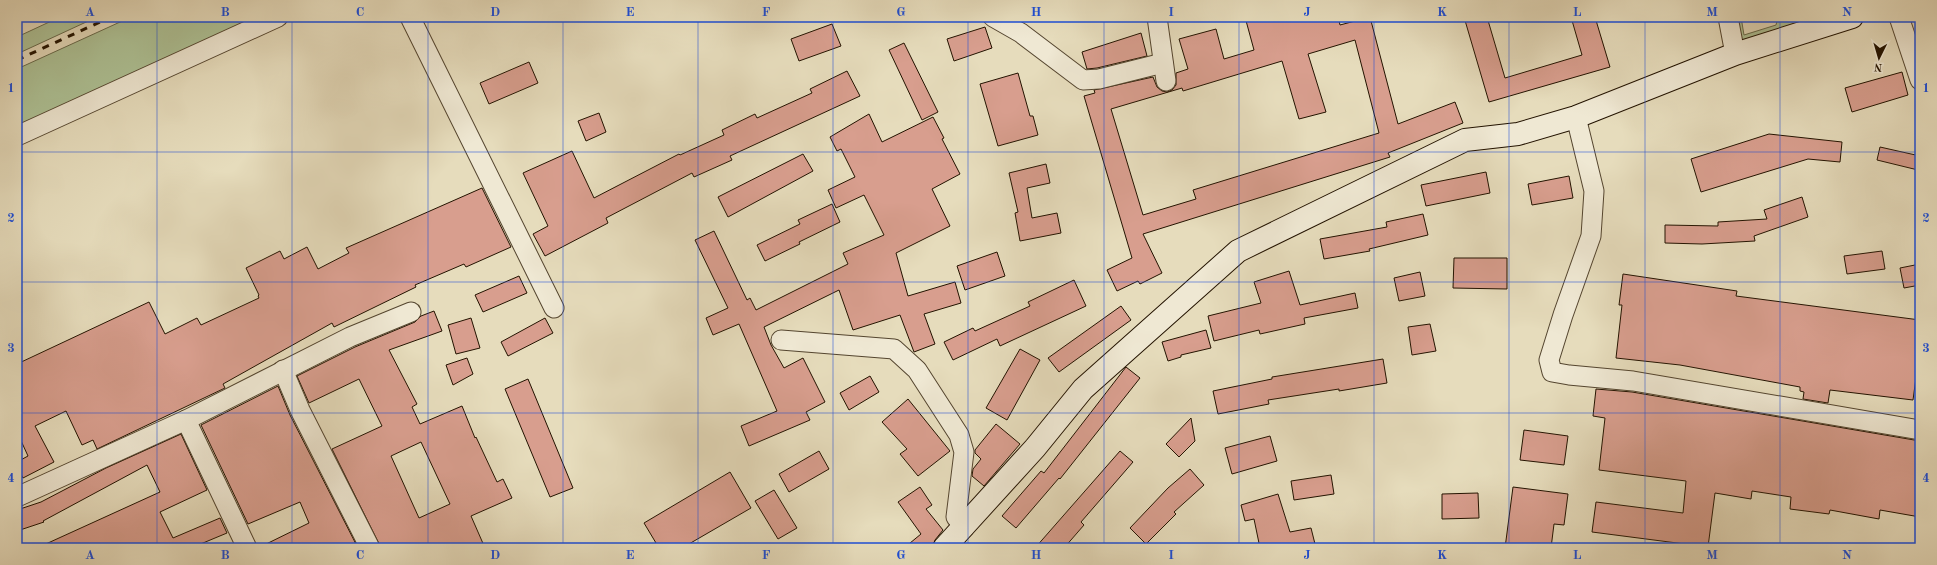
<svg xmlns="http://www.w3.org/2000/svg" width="1937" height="565" font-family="'Old Standard TT',serif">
<rect width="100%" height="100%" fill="#e6dcbc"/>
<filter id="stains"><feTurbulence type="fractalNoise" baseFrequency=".005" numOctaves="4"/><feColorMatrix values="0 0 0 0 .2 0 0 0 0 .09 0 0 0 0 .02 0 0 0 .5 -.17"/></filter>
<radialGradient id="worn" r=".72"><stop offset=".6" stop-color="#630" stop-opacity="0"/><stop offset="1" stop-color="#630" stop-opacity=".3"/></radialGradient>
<g fill="#aec296" stroke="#686a4b">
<path d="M 60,17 L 97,17 L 17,54 L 17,37 Z"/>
<path d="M 131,17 L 259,17 L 17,126 L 17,69 Z"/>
<path d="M 1736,17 L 1741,17 L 1744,35 L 1776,25 L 1778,17 L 1826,17 L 1741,46 Z"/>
</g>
<g fill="#d89e8e" stroke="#231300" fill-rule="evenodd">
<path d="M 1245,17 L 1338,17 L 1340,25 L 1370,17 L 1398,124 L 1455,102 L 1463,123 L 1388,153 L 1390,157 L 1143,234 L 1162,273 L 1140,284 L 1138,281 L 1117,291 L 1107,270 L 1132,258 L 1084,96 L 1095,93 L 1094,90 L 1153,77 L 1157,87 L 1162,91 L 1167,92 L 1172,90 L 1176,85 L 1176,73 L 1188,69 L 1179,39 L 1216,29 L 1224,59 L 1254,50 ZM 1355,40 L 1379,133 L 1193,190 L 1196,199 L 1143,215 L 1111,109 L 1182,88 L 1183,91 L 1282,61 L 1299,119 L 1326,112 L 1308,54 Z"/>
<path d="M 1464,17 L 1487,17 L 1505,78 L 1582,55 L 1571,17 L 1595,17 L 1610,67 L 1489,102 Z"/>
<path d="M 832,24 L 841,46 L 799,61 L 791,39 Z"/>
<path d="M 985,27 L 992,48 L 954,61 L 947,39 Z"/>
<path d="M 1141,33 L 1147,56 L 1097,68 L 1087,69 L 1082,52 Z"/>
<path d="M 904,43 L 938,112 L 922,120 L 889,50 Z"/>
<path d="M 529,62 L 538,83 L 489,104 L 480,83 Z"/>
<path d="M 847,71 L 860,96 L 730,156 L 732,160 L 694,177 L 692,173 L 606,218 L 608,223 L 545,256 L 533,234 L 548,226 L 523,173 L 572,151 L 594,198 L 679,154 L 680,155 L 724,135 L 722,130 L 755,114 L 757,118 L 812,93 L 810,89 Z"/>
<path d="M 1902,72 L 1908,95 L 1852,112 L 1845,88 Z"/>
<path d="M 1018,73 L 1030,116 L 1033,116 L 1038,135 L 998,146 L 980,84 Z"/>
<path d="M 599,113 L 606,132 L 586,141 L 578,121 Z"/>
<path d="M 869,114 L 882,142 L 933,117 L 944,138 L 942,139 L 960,174 L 932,189 L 950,226 L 896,253 L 908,296 L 955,282 L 961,303 L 924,314 L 935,344 L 914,352 L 900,315 L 853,330 L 839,290 L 764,327 L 771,345 L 784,368 L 803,358 L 825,402 L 806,412 L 810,420 L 749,446 L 741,426 L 777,411 L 739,324 L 713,335 L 706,318 L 728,308 L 695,240 L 714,231 L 747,300 L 750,298 L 756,310 L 848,264 L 843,253 L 884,235 L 864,195 L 836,208 L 828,190 L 855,177 L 841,149 L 837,151 L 830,137 Z"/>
<path d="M 1769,134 L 1842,142 L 1840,162 L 1808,159 L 1701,192 L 1691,159 Z"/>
<path d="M 1880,147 L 1920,156 L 1918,170 L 1877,160 Z"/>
<path d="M 803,154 L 813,171 L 728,217 L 718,197 Z"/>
<path d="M 1046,164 L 1050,183 L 1027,188 L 1032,218 L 1057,213 L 1061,233 L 1020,241 L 1015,213 L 1018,212 L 1009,173 Z"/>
<path d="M 1486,172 L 1490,193 L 1426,206 L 1421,185 Z"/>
<path d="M 1569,176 L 1573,198 L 1532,205 L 1528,184 Z"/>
<path d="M 482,188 L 511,247 L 466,267 L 464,264 L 415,285 L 416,287 L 334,327 L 332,323 L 223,384 L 225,388 L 97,449 L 93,440 L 82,445 L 66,411 L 35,426 L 54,462 L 23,478 L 17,467 L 17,462 L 28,456 L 17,432 L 17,364 L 149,302 L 165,334 L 197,318 L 201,325 L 259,298 L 258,296 L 259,295 L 246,268 L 280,251 L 284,259 L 307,247 L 318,269 L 349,253 L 346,248 Z"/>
<path d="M 1802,197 L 1808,217 L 1754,236 L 1755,241 L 1702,244 L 1665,243 L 1665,225 L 1718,226 L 1718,222 L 1767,219 L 1764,210 Z"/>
<path d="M 832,204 L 840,222 L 799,242 L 800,244 L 765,261 L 757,245 L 800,224 L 798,220 Z"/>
<path d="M 1423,214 L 1428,235 L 1369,249 L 1370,251 L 1324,259 L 1320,239 L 1387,227 L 1386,222 Z"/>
<path d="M 1882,251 L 1885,269 L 1847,274 L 1844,256 Z"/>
<path d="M 997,252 L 1005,276 L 965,290 L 957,266 Z"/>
<path d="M 1454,258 L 1507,258 L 1507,289 L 1453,288 Z"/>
<path d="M 1920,264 L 1920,285 L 1904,288 L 1900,268 Z"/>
<path d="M 1289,271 L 1300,305 L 1355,293 L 1358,308 L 1304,318 L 1305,324 L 1260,334 L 1259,330 L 1214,341 L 1208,316 L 1261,303 L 1254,282 Z"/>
<path d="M 1420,272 L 1425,296 L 1399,301 L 1394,278 Z"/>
<path d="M 1623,274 L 1737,291 L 1736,296 L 1920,320 L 1920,348 L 1913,400 L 1830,390 L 1828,403 L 1803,399 L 1804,392 L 1800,391 L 1800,387 L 1680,365 L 1616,358 L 1622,305 L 1619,305 Z"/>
<path d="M 519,276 L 527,293 L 483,312 L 475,295 Z"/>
<path d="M 1074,280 L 1086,306 L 1000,346 L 997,339 L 953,360 L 944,342 L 973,328 L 975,331 L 1030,306 L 1028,302 Z"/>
<path d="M 1121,306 L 1131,320 L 1059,372 L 1048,358 Z"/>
<path d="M 434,311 L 442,331 L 389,350 L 417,404 L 412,407 L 420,424 L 462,406 L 475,438 L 476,437 L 497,482 L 503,479 L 512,498 L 471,516 L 485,548 L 381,548 L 332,449 L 382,426 L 359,379 L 309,403 L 297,376 L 355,347 L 415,322 L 421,316 ZM 421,442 L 450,504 L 419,518 L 391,456 Z"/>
<path d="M 471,318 L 480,348 L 456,354 L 448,325 Z"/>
<path d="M 545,318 L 553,333 L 508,356 L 501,342 Z"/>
<path d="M 1430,324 L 1436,351 L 1412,355 L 1408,327 Z"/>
<path d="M 1206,330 L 1211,348 L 1181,355 L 1181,357 L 1168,361 L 1162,342 Z"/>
<path d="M 1020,349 L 1040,360 L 1007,420 L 986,408 Z"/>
<path d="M 467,358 L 473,374 L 453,385 L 446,365 Z"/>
<path d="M 1383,359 L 1387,383 L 1339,391 L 1339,389 L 1268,400 L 1269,404 L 1218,414 L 1213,391 L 1272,379 L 1272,377 Z"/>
<path d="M 1126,367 L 1140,378 L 1060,479 L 1059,478 L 1016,528 L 1002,516 L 1041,471 L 1044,473 Z"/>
<path d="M 870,376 L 879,392 L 849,410 L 840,393 Z"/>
<path d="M 528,379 L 573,488 L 550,497 L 505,389 Z"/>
<path d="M 278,386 L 290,415 L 358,548 L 258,548 L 309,523 L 300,502 L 248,524 L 201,425 Z"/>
<path d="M 1596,389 L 1632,392 L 1920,441 L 1920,517 L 1880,510 L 1879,519 L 1830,510 L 1829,514 L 1790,509 L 1791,497 L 1752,491 L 1751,499 L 1715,493 L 1708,547 L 1592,532 L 1596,502 L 1683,513 L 1686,481 L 1599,470 L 1605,418 L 1593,416 Z"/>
<path d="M 908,399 L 950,451 L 918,476 L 900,454 L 907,449 L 882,422 Z"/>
<path d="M 1191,418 L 1195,441 L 1179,457 L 1166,444 Z"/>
<path d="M 996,424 L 1020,444 L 984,486 L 972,476 L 973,469 L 981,459 L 975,453 L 975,450 Z"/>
<path d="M 1524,430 L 1568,436 L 1564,465 L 1520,460 Z"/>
<path d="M 181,434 L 207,490 L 160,512 L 173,538 L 220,518 L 227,533 L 191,548 L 37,548 L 160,492 L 147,465 L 43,521 L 44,522 L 17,531 L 17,510 L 41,502 L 106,468 Z"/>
<path d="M 1270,436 L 1277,461 L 1232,474 L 1225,448 Z"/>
<path d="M 819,451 L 829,469 L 789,492 L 779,474 Z"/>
<path d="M 1120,451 L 1133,462 L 1081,522 L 1084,525 L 1064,548 L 1035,548 Z"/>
<path d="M 1190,469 L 1204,485 L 1174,512 L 1176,514 L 1146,544 L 1130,528 L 1168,488 Z"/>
<path d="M 730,472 L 751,508 L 682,548 L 659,548 L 644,523 Z"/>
<path d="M 1331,475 L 1334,494 L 1294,500 L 1291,481 Z"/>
<path d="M 920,487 L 932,505 L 926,509 L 943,530 L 935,540 L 932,548 L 904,548 L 921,534 L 898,502 Z"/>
<path d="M 1513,487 L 1568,494 L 1564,525 L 1554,524 L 1551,548 L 1505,548 Z"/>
<path d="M 774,490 L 797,528 L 778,539 L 755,501 Z"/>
<path d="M 1478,493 L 1479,518 L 1442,519 L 1442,494 Z"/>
<path d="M 1278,494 L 1290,532 L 1311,528 L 1316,548 L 1260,548 L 1254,519 L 1245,521 L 1241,505 Z"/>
</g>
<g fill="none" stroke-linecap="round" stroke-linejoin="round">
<defs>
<g id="street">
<path d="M 410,17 L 554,308"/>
<path d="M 993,17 L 1021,33 L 1083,80 L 1099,79 L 1163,63"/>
<path d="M 1157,17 L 1166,81"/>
<path d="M 1728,17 L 1735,54"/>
<path d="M 1899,17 L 1920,80"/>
<path d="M 1576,117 L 1594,191 L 1591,236 L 1563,315 L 1549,360 L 1552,372 L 1569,375 L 1633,381 L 1920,430"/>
<path d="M 17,136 L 278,17"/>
<path d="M 781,340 L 894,349 L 917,370 L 959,435 L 964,452 L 956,517 L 964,528"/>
<path d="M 283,370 L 300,410 L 370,548"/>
<path d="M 186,420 L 247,548"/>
<path d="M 17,497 L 186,420 L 350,337 L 411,312"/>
</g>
<path id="secondary" d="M 944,548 L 1035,448 L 1083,389 L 1238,251 L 1465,140 L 1518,134 L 1576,117 L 1735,54 L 1852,17"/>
</defs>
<use href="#street" stroke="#54452f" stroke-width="21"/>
<use href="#secondary" stroke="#231300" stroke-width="24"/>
<use href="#street" stroke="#efe8d3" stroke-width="19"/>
<use href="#secondary" stroke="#efe8d3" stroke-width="22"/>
<path stroke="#231300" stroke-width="3" stroke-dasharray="7 7" stroke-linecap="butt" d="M 17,60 L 111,17"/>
</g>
<path fill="none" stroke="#1d4ed8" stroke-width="1" stroke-opacity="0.55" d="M 157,17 L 157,548M 292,17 L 292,548M 428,17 L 428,548M 563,17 L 563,548M 698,17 L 698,548M 833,17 L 833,548M 968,17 L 968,548M 1104,17 L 1104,548M 1239,17 L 1239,548M 1374,17 L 1374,548M 1509,17 L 1509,548M 1645,17 L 1645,548M 1780,17 L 1780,548M 17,152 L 1920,152M 17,282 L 1920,282M 17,413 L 1920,413"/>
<rect width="1937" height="565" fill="none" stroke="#e6dcbc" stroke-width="44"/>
<g transform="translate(1879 58) rotate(185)" stroke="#efe8d3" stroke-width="3" paint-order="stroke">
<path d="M0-3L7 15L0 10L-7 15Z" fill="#231300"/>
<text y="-6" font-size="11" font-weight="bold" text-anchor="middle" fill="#231300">N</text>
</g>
<rect x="22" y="22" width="1893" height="521" fill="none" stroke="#1d4ed8" stroke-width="1.5"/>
<g font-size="13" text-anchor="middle" font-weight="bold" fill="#1d4ed8">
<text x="90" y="16">A</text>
<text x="225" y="16">B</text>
<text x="360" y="16">C</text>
<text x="495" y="16">D</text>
<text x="630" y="16">E</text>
<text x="766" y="16">F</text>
<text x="901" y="16">G</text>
<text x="1036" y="16">H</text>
<text x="1171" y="16">I</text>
<text x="1307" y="16">J</text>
<text x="1442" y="16">K</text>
<text x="1577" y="16">L</text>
<text x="1712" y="16">M</text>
<text x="1847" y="16">N</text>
<text x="11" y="92">1</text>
<text x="1926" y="92">1</text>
<text x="11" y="222">2</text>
<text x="1926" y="222">2</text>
<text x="11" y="352">3</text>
<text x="1926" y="352">3</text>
<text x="11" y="482">4</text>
<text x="1926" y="482">4</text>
<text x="90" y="559">A</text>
<text x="225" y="559">B</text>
<text x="360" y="559">C</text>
<text x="495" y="559">D</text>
<text x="630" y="559">E</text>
<text x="766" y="559">F</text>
<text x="901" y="559">G</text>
<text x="1036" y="559">H</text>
<text x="1171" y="559">I</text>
<text x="1307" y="559">J</text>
<text x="1442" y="559">K</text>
<text x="1577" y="559">L</text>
<text x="1712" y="559">M</text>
<text x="1847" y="559">N</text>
</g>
<rect width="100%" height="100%" filter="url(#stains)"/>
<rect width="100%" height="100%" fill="url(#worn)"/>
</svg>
